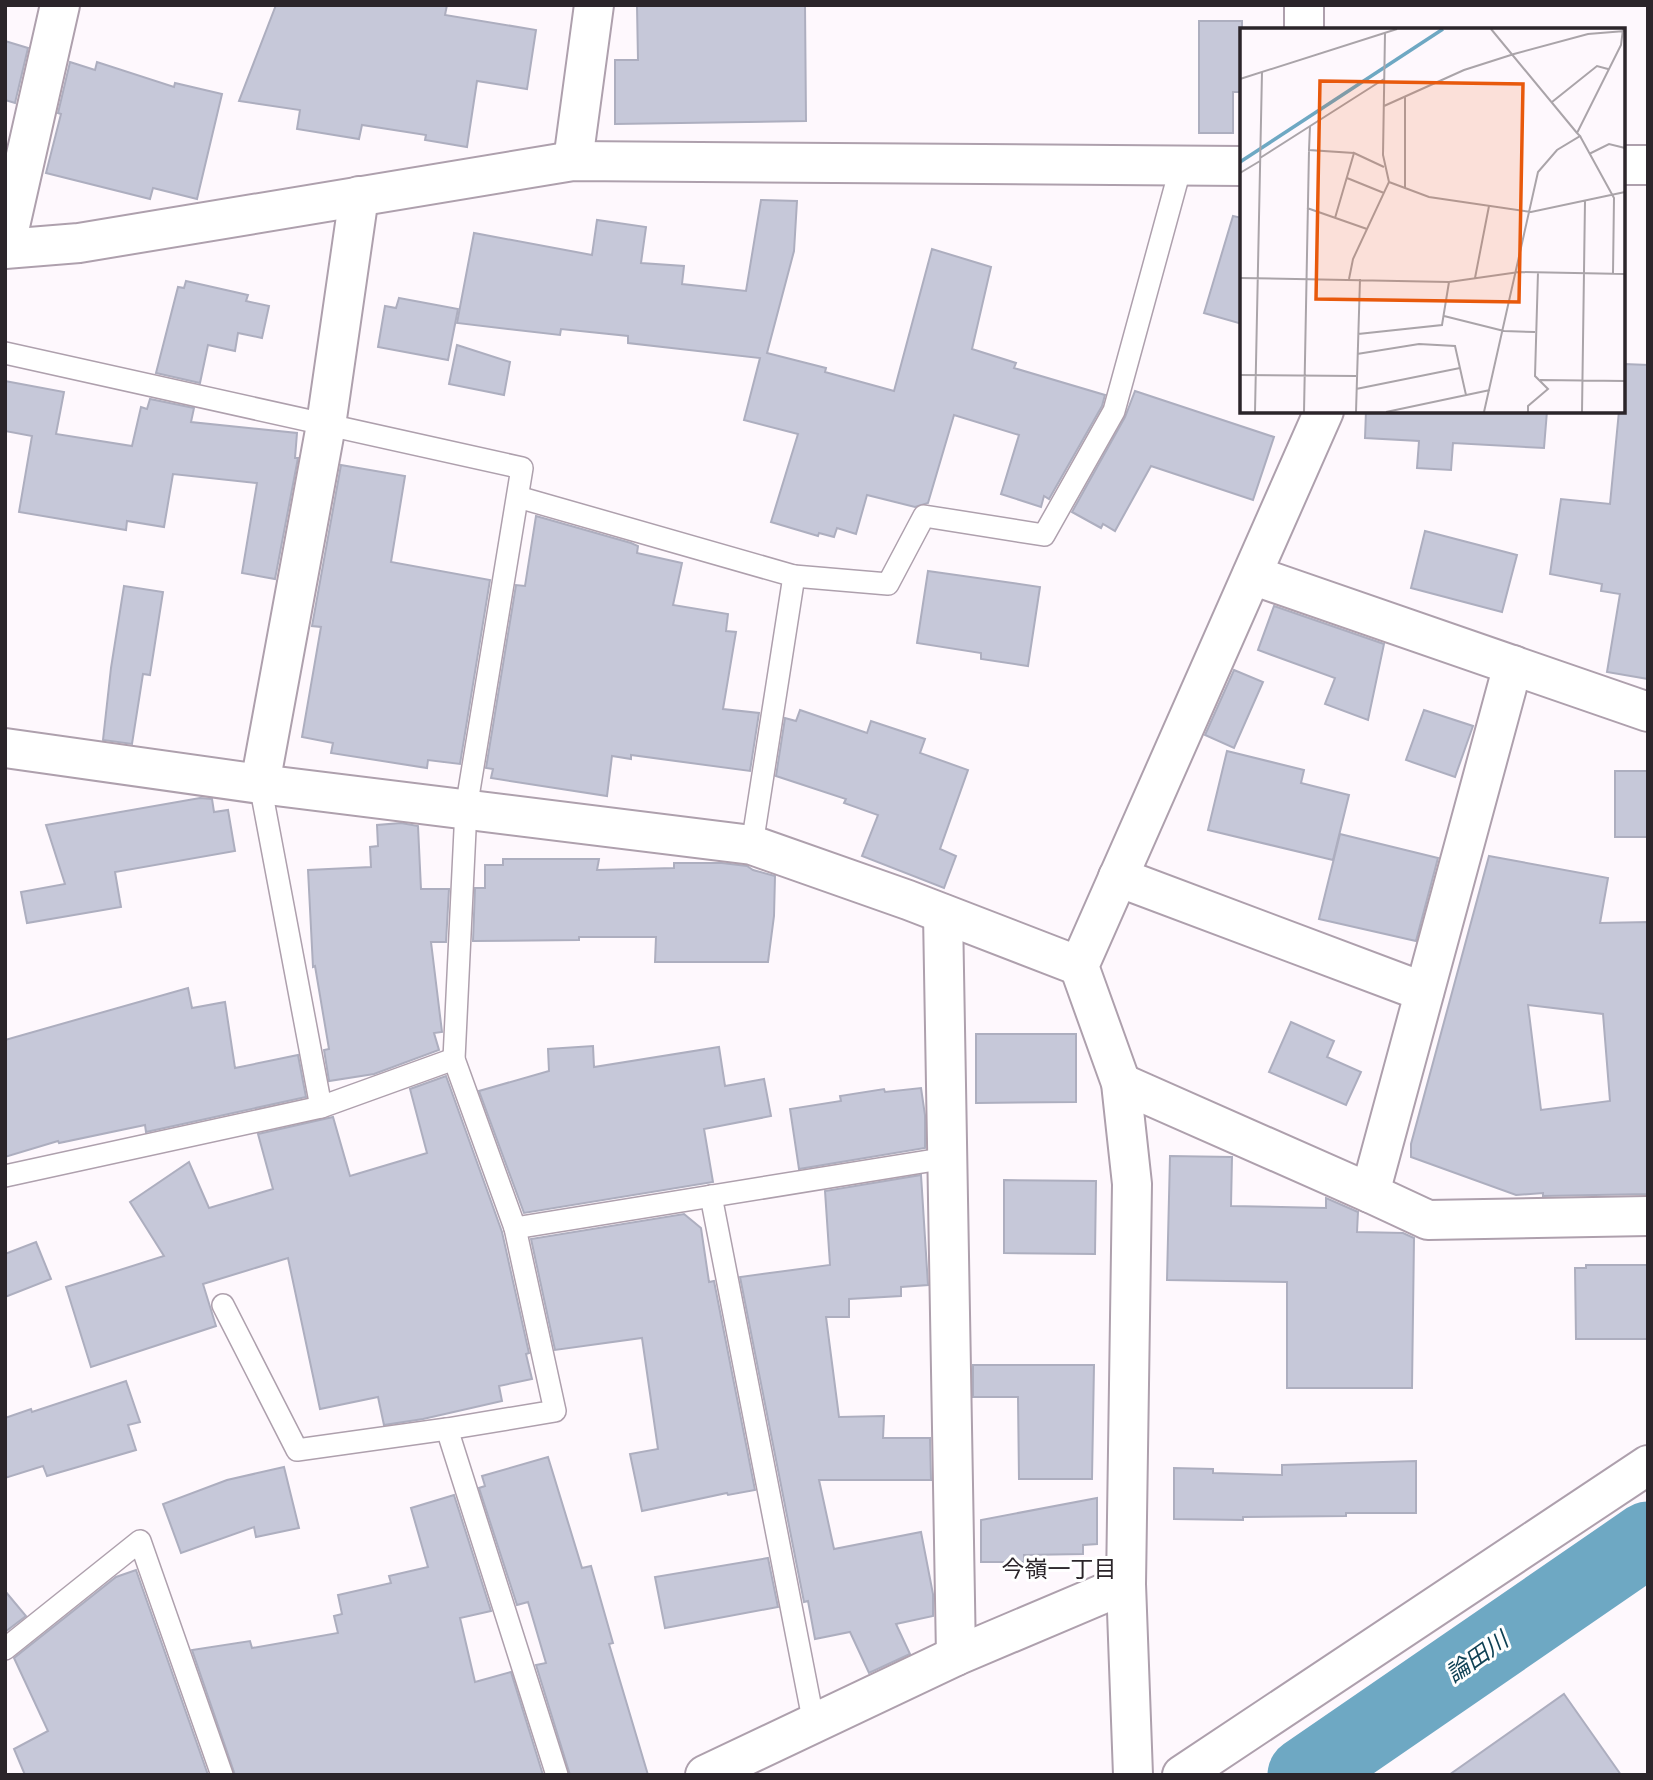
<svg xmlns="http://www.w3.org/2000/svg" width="1653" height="1780" font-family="Karla,'Noto Sans JP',sans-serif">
<rect width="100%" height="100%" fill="#fef8fd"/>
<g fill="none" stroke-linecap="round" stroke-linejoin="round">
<path stroke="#6ea8c3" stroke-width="75" d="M 1305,1775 L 1648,1539"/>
</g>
<g fill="#c6c8d9" stroke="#adaebf" stroke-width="2" fill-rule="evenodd">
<path d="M 276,5 L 447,5 L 445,15 L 536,30 L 527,89 L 477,81 L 467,147 L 425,140 L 426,135 L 362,125 L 359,139 L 297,129 L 300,110 L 239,101 Z"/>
<path d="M 805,5 L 806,121 L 615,124 L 615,60 L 638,60 L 637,6 Z"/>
<path d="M 1199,21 L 1242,21 L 1242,92 L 1233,92 L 1233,133 L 1199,133 Z"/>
<path d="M 5,41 L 28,48 L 15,103 L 5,100 Z"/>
<path d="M 70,62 L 95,70 L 97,62 L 174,87 L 175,83 L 222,94 L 197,199 L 153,188 L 150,199 L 46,173 L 61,114 L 58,113 Z"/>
<path d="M 761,200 L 797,201 L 794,251 L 767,353 L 826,368 L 825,372 L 894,391 L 932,249 L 991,267 L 972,349 L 1016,363 L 1014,368 L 1105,395 L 1102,406 L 1049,499 L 1044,496 L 1041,507 L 1001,494 L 1019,435 L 954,415 L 928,503 L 915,507 L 867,495 L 856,534 L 837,528 L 834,537 L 819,533 L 818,536 L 771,522 L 798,434 L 744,420 L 760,358 L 628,343 L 628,336 L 561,329 L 560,335 L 457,323 L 474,233 L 592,255 L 597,220 L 646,227 L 641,263 L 684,266 L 682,284 L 746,291 Z"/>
<path d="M 1233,216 L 1242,218 L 1242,324 L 1204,313 Z"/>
<path d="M 186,281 L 248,295 L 246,301 L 269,306 L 262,338 L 238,333 L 235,351 L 208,345 L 200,383 L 156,373 L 178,287 L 184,288 Z"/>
<path d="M 399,298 L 458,309 L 448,360 L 378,347 L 385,306 L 396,308 Z"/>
<path d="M 457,345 L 510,362 L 504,395 L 449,384 Z"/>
<path d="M 1624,364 L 1648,365 L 1648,679 L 1607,672 L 1620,594 L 1601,591 L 1602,584 L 1550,574 L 1561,499 L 1610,504 L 1619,411 L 1623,411 Z"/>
<path d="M 5,381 L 64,392 L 56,434 L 132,446 L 141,407 L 147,409 L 150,399 L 194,408 L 191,422 L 297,433 L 295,458 L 298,458 L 275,579 L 242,573 L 257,483 L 173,474 L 164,527 L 127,521 L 126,530 L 19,512 L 32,436 L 5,431 Z"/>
<path d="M 1135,391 L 1274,437 L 1253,500 L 1151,466 L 1115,531 L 1103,524 L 1101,528 L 1072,512 L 1125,417 Z"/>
<path d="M 1366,411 L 1547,411 L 1544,448 L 1453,443 L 1451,470 L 1417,468 L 1419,441 L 1365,438 Z"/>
<path d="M 341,465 L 405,476 L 391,562 L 490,580 L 460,764 L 428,760 L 427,768 L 331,753 L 333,743 L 302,737 L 321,627 L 312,626 Z"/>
<path d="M 536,516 L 631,543 L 638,546 L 637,553 L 682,563 L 673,605 L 728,614 L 726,631 L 736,632 L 723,709 L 759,713 L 750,771 L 631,755 L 631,759 L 612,756 L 607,796 L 491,778 L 493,769 L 486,768 L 516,585 L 525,586 Z"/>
<path d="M 1425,531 L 1517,555 L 1502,612 L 1411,588 Z"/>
<path d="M 928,571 L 1040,587 L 1028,666 L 981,659 L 981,653 L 917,643 Z"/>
<path d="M 124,586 L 163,592 L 150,675 L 143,674 L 132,744 L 103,740 L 111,668 Z"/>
<path d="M 1274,606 L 1384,644 L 1368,720 L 1325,704 L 1335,678 L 1258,650 Z"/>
<path d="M 1234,670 L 1263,682 L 1234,748 L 1205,735 Z"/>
<path d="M 800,710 L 867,733 L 871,721 L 925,739 L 920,753 L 968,770 L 940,849 L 956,856 L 944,888 L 862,856 L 878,815 L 844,803 L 846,799 L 776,776 L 785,718 L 796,721 Z"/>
<path d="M 1424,710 L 1473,726 L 1455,777 L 1406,760 Z"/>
<path d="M 1227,751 L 1304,770 L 1301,783 L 1349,795 L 1333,860 L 1208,830 Z"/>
<rect x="1615" y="771" width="33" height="66"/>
<path d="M 200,798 L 212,799 L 214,812 L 228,810 L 235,851 L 115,872 L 121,907 L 27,923 L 21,892 L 65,884 L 46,825 Z"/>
<path d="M 401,823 L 418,826 L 421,889 L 449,889 L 446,942 L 431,942 L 442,1032 L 434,1033 L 439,1050 L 374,1074 L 329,1081 L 324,1050 L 329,1049 L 315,966 L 313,967 L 308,870 L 371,867 L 370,847 L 378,846 L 377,825 Z"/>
<path d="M 1340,834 L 1438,858 L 1416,941 L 1319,919 Z"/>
<path d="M 1489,856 L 1608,878 L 1600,923 L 1648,922 L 1648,1194 L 1543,1196 L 1543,1193 L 1516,1195 L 1411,1157 L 1411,1144 ZM 1528,1005 L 1603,1014 L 1610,1101 L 1541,1110 Z"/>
<path d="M 503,859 L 599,859 L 597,870 L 674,868 L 674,863 L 722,863 L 747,866 L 753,870 L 775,876 L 774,916 L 768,962 L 655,962 L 656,937 L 579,937 L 579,940 L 473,941 L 475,888 L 485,888 L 485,865 L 503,865 Z"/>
<path d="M 188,988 L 192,1008 L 225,1002 L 235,1068 L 298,1055 L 306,1097 L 146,1132 L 145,1125 L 59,1143 L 58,1141 L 5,1157 L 5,1040 Z"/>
<path d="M 1291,1022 L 1334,1041 L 1327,1057 L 1361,1072 L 1346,1105 L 1269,1072 Z"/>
<path d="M 976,1034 L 1076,1034 L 1076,1102 L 976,1103 Z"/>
<path d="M 593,1046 L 594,1067 L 719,1047 L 725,1086 L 764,1079 L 771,1116 L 704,1129 L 713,1182 L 524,1213 L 479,1091 L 549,1071 L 548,1049 Z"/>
<path d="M 446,1076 L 502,1232 L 529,1353 L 526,1354 L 532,1379 L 499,1386 L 502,1401 L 423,1419 L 384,1425 L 378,1397 L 320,1409 L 288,1258 L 203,1284 L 216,1326 L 91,1367 L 66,1287 L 164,1256 L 130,1202 L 189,1162 L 209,1208 L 273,1189 L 258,1134 L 333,1117 L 350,1176 L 427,1153 L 410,1089 Z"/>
<path d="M 921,1088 L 925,1115 L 925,1148 L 799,1169 L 790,1109 L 841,1101 L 840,1096 L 884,1089 L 885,1092 Z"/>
<path d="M 1170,1156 L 1232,1157 L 1231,1206 L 1326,1208 L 1326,1198 L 1358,1212 L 1357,1232 L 1403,1233 L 1414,1238 L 1412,1388 L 1287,1388 L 1287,1282 L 1167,1280 Z"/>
<path d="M 921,1175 L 928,1285 L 901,1287 L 901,1296 L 849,1299 L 849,1317 L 826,1317 L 839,1417 L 884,1416 L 883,1438 L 930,1438 L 931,1480 L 819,1480 L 834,1549 L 921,1532 L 933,1594 L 933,1616 L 896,1624 L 910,1654 L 869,1673 L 850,1632 L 815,1639 L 808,1601 L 804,1602 L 740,1277 L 830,1265 L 825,1191 Z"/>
<path d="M 1004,1180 L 1096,1181 L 1095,1254 L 1004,1253 Z"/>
<path d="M 684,1214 L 701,1228 L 709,1282 L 714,1281 L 755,1490 L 728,1495 L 727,1493 L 642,1511 L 630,1454 L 658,1449 L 642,1338 L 555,1350 L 531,1239 Z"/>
<path d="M 36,1242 L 51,1279 L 5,1297 L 5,1254 Z"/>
<path d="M 1586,1265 L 1648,1265 L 1648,1339 L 1576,1339 L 1575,1268 L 1586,1268 Z"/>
<path d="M 973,1365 L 1094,1365 L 1092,1479 L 1019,1479 L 1018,1397 L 973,1397 Z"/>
<path d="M 126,1381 L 140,1422 L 128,1425 L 136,1450 L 47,1476 L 43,1466 L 5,1478 L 5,1418 L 31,1409 L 32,1412 Z"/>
<path d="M 548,1457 L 582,1568 L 591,1566 L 613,1643 L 609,1644 L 648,1775 L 570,1775 L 536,1665 L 546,1663 L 528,1602 L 517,1605 L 479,1488 L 485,1486 L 482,1476 Z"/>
<path d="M 1416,1461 L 1416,1513 L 1346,1513 L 1346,1516 L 1243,1517 L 1243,1520 L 1174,1519 L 1174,1468 L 1213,1469 L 1213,1473 L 1282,1475 L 1282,1465 Z"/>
<path d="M 284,1467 L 299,1528 L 256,1537 L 254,1527 L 181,1553 L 163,1504 L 227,1480 Z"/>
<path d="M 454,1495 L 491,1611 L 460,1618 L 475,1682 L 511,1672 L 543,1775 L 235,1775 L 192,1650 L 250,1641 L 252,1648 L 338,1633 L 334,1616 L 342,1614 L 338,1595 L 391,1583 L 389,1576 L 428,1567 L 411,1508 Z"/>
<path d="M 1097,1498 L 1097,1544 L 1083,1545 L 1083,1554 L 1024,1555 L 1024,1562 L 981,1562 L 981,1520 Z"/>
<path d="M 768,1558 L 778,1607 L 665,1628 L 655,1577 Z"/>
<path d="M 136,1570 L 208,1775 L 25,1775 L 14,1749 L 48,1731 L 14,1658 L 116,1577 Z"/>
<path d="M 5,1591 L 26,1616 L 5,1632 Z"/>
<path d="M 1564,1694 L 1621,1775 L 1449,1775 Z"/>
</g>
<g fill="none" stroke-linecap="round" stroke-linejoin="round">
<defs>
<g id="lane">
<path d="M 5,353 L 522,468 L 466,809 L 454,1059 L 515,1228"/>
<path d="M 518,497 L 794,576 L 752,845"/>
<path d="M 794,576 L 888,584 L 924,516 L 1044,535 L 1114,411 L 1181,166"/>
<path d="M 260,784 L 321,1107"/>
<path d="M 5,1176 L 321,1107 L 454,1059"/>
<path d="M 711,1196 L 814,1724"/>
<path d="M 223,1305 L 297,1450 L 447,1429 L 555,1411 L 515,1228 L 947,1158"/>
<path d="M 447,1429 L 557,1775"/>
<path d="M 5,1649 L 140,1541 L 222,1775"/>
</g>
<g id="street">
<path d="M 1304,30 L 1304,5"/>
<path d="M 573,161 L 594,5"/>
<path d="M 1623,165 L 1648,165"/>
<path d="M 5,248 L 60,5"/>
<path d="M 5,249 L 79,243 L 573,161 L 1242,166"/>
<path d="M 1252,575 L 1648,712"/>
<path d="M 5,748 L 260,784 L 752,845 L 908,900 L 1079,966"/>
<path d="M 260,784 L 326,425 L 359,196"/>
<path d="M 1118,877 L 1424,992"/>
<path d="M 943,914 L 956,1656"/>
<path d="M 1121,1083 L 1370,1193 L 1513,665"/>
<path d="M 1370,1193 L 1428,1220 L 1648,1216"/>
<path d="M 705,1775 L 956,1656 L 1126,1584"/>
<path d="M 1133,1775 L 1126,1584 L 1132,1184 L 1121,1083 L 1079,966 L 1324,411"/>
<path d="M 1182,1775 L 1648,1465"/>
</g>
</defs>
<use href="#lane" stroke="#aea0ad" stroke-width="24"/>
<use href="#street" stroke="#aea0ad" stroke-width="42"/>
<use href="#lane" stroke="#fff" stroke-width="21"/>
<use href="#street" stroke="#fff" stroke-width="38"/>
</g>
<g text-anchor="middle" stroke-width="6" stroke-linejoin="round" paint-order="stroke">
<g font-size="23" fill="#2b252a" stroke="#fff">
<text x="1059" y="1577">今嶺一丁目</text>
</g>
<g font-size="23" font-style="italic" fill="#0f4154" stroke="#fff">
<text transform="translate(1477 1657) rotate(-35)" y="8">論田川</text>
</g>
</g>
<g transform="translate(1240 28)">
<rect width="385" height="385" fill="#fef8fd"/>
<path fill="none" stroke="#6ea8c3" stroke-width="3.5" d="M 0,134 L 203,1"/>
<path fill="none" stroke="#aaa4a9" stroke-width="2" d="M 251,1 L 337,105M 0,51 L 157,1M 312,74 L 357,38 L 368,41M 144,78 L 224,42 L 274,26 L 348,6 L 385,3M 70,98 L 69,122 L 114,125M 340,108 L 374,170 L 373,245M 349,126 L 369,116 L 385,120M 20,130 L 144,51M 0,145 L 20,133M 107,150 L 144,165M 149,154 L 189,169 L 291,184 L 385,164M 165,160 L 165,69M 67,180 L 127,201M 95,190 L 114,125 L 144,139M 0,250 L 209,254 L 279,244 L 385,246M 235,250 L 249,178M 109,251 L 113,231 L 149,154 L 143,127 L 145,5M 204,288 L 264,303 L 295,304M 118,306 L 202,297 L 209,254M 117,326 L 179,316 L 215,318 L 226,367M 0,347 L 116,348M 300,352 L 385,353M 116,361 L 220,340M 15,384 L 22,44M 64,384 L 69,122M 116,384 L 120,251M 146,384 L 250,362M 244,384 L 298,144 L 317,122 L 340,108 L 337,105 L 381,17 L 383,1M 288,384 L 288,378 L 308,361 L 295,348 L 298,244M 342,384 L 345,173"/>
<path fill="#e8590c" fill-opacity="0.15" stroke="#e8590c" stroke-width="3.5" d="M 80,53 L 283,56 L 279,274 L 76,271 Z"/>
<rect width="385" height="385" fill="none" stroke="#2b252a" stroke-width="3.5"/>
</g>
<rect width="1653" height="1780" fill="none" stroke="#2b252a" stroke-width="14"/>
</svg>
